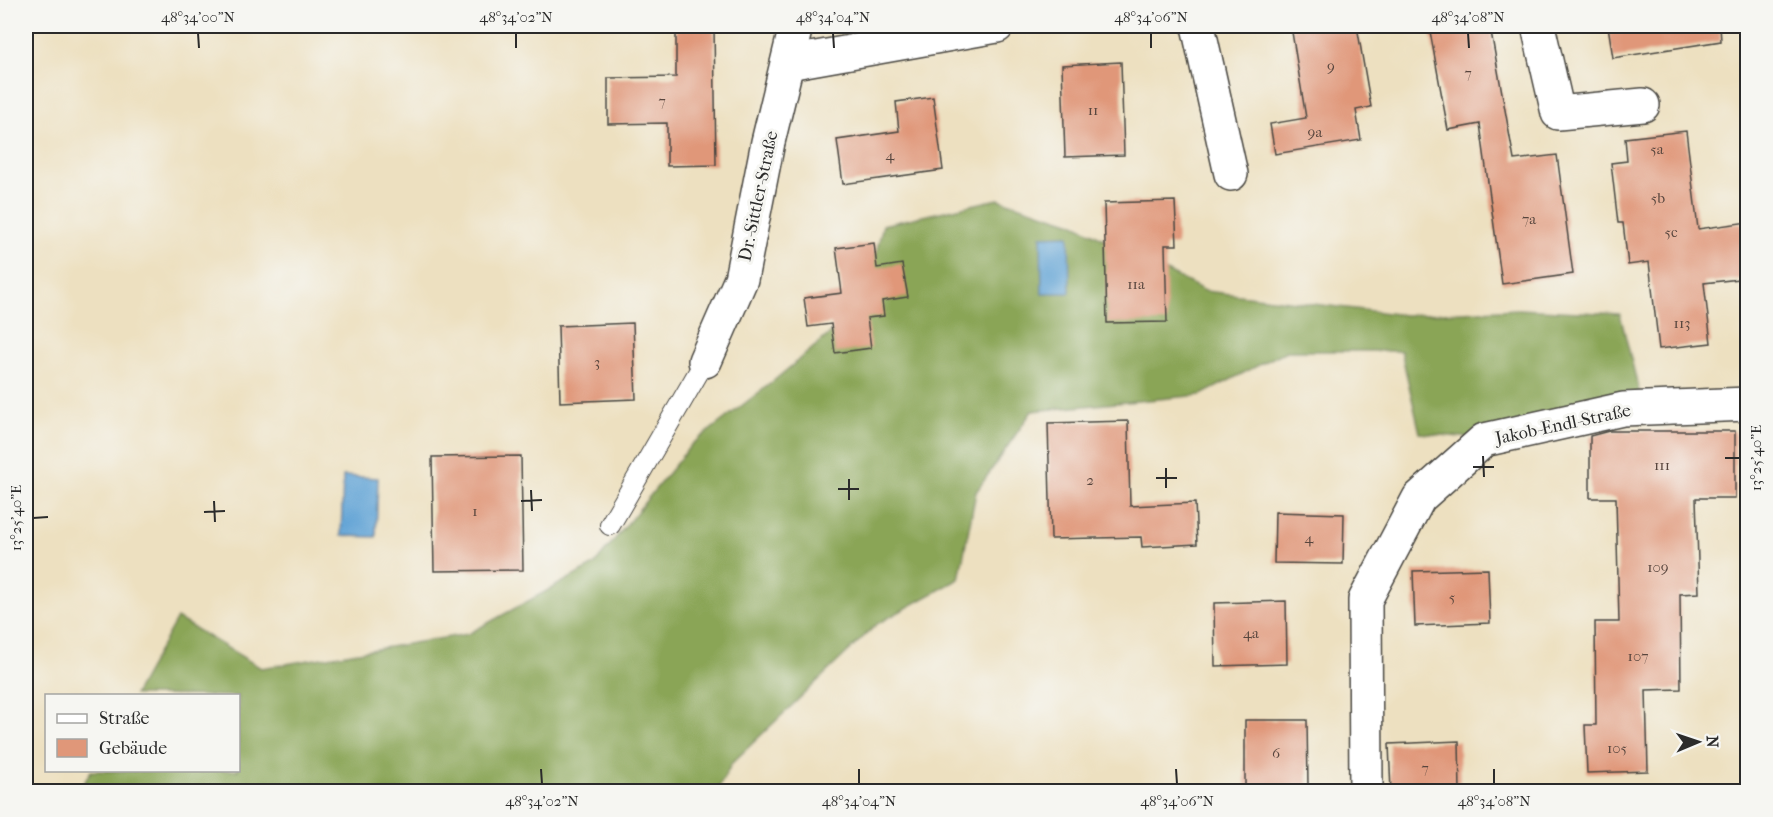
<svg xmlns="http://www.w3.org/2000/svg" width="1773" height="817" font-family="'IM FELL French Canon',serif">
<rect width="100%" height="100%" fill="#f6f6f2"/>
<filter id="ink" filterUnits="userSpaceOnUse"><feTurbulence type="fractalNoise" baseFrequency=".0167" numOctaves="2"/><feDisplacementMap in="SourceGraphic" scale="12" xChannelSelector="R" yChannelSelector="G"/><feConvolveMatrix kernelMatrix="1 2 1 2 8 2 1 2 1" color-interpolation-filters="sRGB"/></filter>
<filter id="wash" filterUnits="userSpaceOnUse"><feTurbulence type="fractalNoise" baseFrequency=".008" numOctaves="4" result="noise"/><feDisplacementMap in="SourceGraphic" scale="24" xChannelSelector="R" yChannelSelector="G"/><feGaussianBlur stdDeviation="1.35" result="paint"/><feColorMatrix in="noise" values="0 0 0 0 0 0 0 0 0 0 0 0 0 0 0 0 0 1.4 0 .05"/><feComposite in="paint" operator="in"/></filter>
<g filter="url(#wash)">
<rect width="100%" height="100%" fill="#ede0c0"/>
<path fill="#8aa557" stroke="#5a6841" stroke-width="1.5" d="M 998,199 L 1073,223 L 1205,291 L 1405,315 L 1518,309 L 1620,314 L 1641,399 L 1471,438 L 1420,433 L 1401,351 L 1286,351 L 1201,395 L 1032,411 L 976,492 L 959,579 L 877,624 L 732,763 L 717,791 L 79,792 L 91,771 L 238,770 L 238,696 L 134,695 L 177,618 L 261,668 L 468,634 L 594,565 L 691,445 L 771,383 L 863,306 L 883,225 Z"/>
<g fill="#64a4d6" stroke="#486880" stroke-width="1.5">
<path d="M 1069,235 L 1070,293 L 1042,293 L 1041,236 Z"/>
<path d="M 343,476 L 378,478 L 376,537 L 341,536 Z"/>
</g>
<g id="blocks">
<g fill="#e09779">
<path d="M 676,26 L 714,26 L 716,165 L 667,166 L 667,123 L 608,124 L 608,78 L 676,77 Z"/>
<path d="M 1291,26 L 1357,26 L 1371,107 L 1356,110 L 1361,140 L 1275,154 L 1270,124 L 1306,118 Z"/>
<path d="M 1429,26 L 1490,26 L 1514,160 L 1557,155 L 1573,274 L 1502,284 L 1480,124 L 1448,130 Z"/>
<path d="M 1608,26 L 1720,26 L 1721,41 L 1613,58 Z"/>
<path d="M 1121,62 L 1124,155 L 1065,157 L 1062,65 Z"/>
<path d="M 933,97 L 943,170 L 843,184 L 837,140 L 899,131 L 896,102 Z"/>
<path d="M 1686,131 L 1698,229 L 1748,222 L 1748,278 L 1704,283 L 1711,343 L 1659,349 L 1649,262 L 1628,265 L 1623,223 L 1618,223 L 1611,163 L 1627,161 L 1625,138 Z"/>
<path d="M 1175,201 L 1177,245 L 1165,245 L 1167,322 L 1107,323 L 1104,203 Z"/>
<path d="M 874,243 L 877,268 L 902,264 L 908,297 L 882,301 L 884,316 L 867,318 L 871,348 L 835,353 L 831,324 L 808,327 L 804,298 L 842,293 L 836,248 Z"/>
<path d="M 633,323 L 636,399 L 560,402 L 558,326 Z"/>
<path d="M 1128,421 L 1130,506 L 1195,503 L 1197,544 L 1142,547 L 1141,537 L 1051,539 L 1048,423 Z"/>
<path d="M 1609,431 L 1735,431 L 1735,498 L 1696,498 L 1699,593 L 1680,594 L 1681,689 L 1646,690 L 1648,771 L 1587,773 L 1585,725 L 1596,725 L 1595,622 L 1619,622 L 1616,498 L 1590,498 L 1590,436 Z"/>
<path d="M 521,456 L 523,570 L 434,571 L 432,457 Z"/>
<path d="M 1275,512 L 1344,514 L 1343,564 L 1274,563 Z"/>
<path d="M 1488,569 L 1490,623 L 1415,626 L 1413,571 Z"/>
<path d="M 1286,601 L 1287,664 L 1215,666 L 1214,603 Z"/>
<path d="M 1245,720 L 1307,720 L 1308,786 L 1245,786 Z"/>
<path d="M 1459,741 L 1460,792 L 1391,792 L 1389,744 Z"/>
</g>
</g>
</g>
<g filter="url(#ink)">
<use href="#blocks" fill-opacity="0" stroke="#484641" stroke-width="1.5"/>
<g fill="none" stroke-linecap="round" stroke-linejoin="round">
<defs>
<path id="lane" d="M 610,525 L 705,361"/>
<g id="street">
<path d="M 1198,26 L 1231,174"/>
<path d="M 1538,26 L 1558,113 L 1643,105"/>
<path d="M 788,63 L 997,26"/>
<path d="M 705,361 L 741,279 L 768,142 L 796,26"/>
<path d="M 1366,792 L 1365,600 L 1419,498 L 1484,440 L 1623,409 L 1748,404"/>
</g>
</defs>
<use href="#lane" stroke="#484641" stroke-width="22"/>
<use href="#street" stroke="#484641" stroke-width="36"/>
<use href="#lane" stroke="#fff" stroke-width="20"/>
<use href="#street" stroke="#fff" stroke-width="33"/>
</g>
</g>
<path fill="none" stroke="#2b2b2b" stroke-width="2" d="M 198,33 L 199,48M 516,33 L 516,48M 833,33 L 834,48M 1151,33 L 1151,48M 1468,33 L 1469,48M 1483,456 L 1484,477M 1725,458 L 1740,458M 1473,467 L 1494,467M 1166,468 L 1166,488M 1156,478 L 1177,478M 849,479 L 849,500M 838,489 L 859,489M 531,490 L 532,511M 214,501 L 215,522M 521,501 L 542,500M 204,512 L 225,511M 33,518 L 48,517M 541,769 L 542,784M 859,769 L 859,784M 1176,769 L 1177,784M 1494,769 L 1494,784"/>
<g text-anchor="middle" stroke-width="6" stroke-linejoin="round" paint-order="stroke">
<g font-size="15" fill="#58463e">
<text x="1331" y="71">9</text>
<text x="1468" y="78">7</text>
<text x="662" y="106">7</text>
<text x="1093" y="115">11</text>
<text x="1315" y="137">9a</text>
<text x="1657" y="154">5a</text>
<text x="890" y="160">4</text>
<text x="1658" y="203">5b</text>
<text x="1529" y="224">7a</text>
<text x="1671" y="237">5c</text>
<text x="1136" y="289">11a</text>
<text x="1682" y="328">113</text>
<text x="597" y="367">3</text>
<text x="1662" y="470">111</text>
<text x="1090" y="485">2</text>
<text x="475" y="516">1</text>
<text x="1309" y="543">4</text>
<text x="1658" y="572">109</text>
<text x="1452" y="602">5</text>
<text x="1251" y="638">4a</text>
<text x="1638" y="661">107</text>
<text x="1617" y="753">105</text>
<text x="1276" y="758">6</text>
<text x="1425" y="773">7</text>
</g>
<g font-size="18" fill="#2b2b2b" stroke="#f6f6f2">
<text transform="translate(758 196) rotate(-78)" y="6">Dr.-Sittler-Straße</text>
<text transform="translate(1563 424) rotate(-12)" y="6">Jakob-Endl-Straße</text>
</g>
</g>
<rect width="1773" height="817" fill="none" stroke="#f6f6f2" stroke-width="66"/>
<rect x="45" y="694" width="195" height="78" fill="#f6f6f2" stroke="#a5a5a2" stroke-width="1.5"/>
<rect x="57" y="714" width="30" height="9" fill="#ffffff" stroke="#a5a5a2" stroke-width="1.5"/>
<text x="99" y="724" font-size="18" fill="#2b2b2b">Straße</text>
<rect x="57" y="739" width="30" height="18" fill="#e09779" stroke="#a5a5a2" stroke-width="1.5"/>
<text x="99" y="754" font-size="18" fill="#2b2b2b">Gebäude</text>
<g transform="translate(1698 742) rotate(88)" stroke="#f6f6f2" stroke-width="4.5" paint-order="stroke">
<path d="M0-4.5L10 22L0 15L-10 22Z" fill="#2b2b2b"/>
<text y="-9" font-size="16" font-weight="bold" text-anchor="middle" fill="#2b2b2b">N</text>
</g>
<rect x="33" y="33" width="1707" height="751" fill="none" stroke="#2b2b2b" stroke-width="2"/>
<g font-size="15" text-anchor="middle" fill="#2b2b2b">
<text x="198" y="22">48°34'00"N</text>
<text x="516" y="22">48°34'02"N</text>
<text x="833" y="22">48°34'04"N</text>
<text x="1151" y="22">48°34'06"N</text>
<text x="1468" y="22">48°34'08"N</text>
<text transform="translate(1756 458) rotate(-90)" y="5">13°25'40"E</text>
<text transform="translate(16 518) rotate(-90)" y="5">13°25'40"E</text>
<text x="542" y="806">48°34'02"N</text>
<text x="859" y="806">48°34'04"N</text>
<text x="1177" y="806">48°34'06"N</text>
<text x="1494" y="806">48°34'08"N</text>
</g>
</svg>
